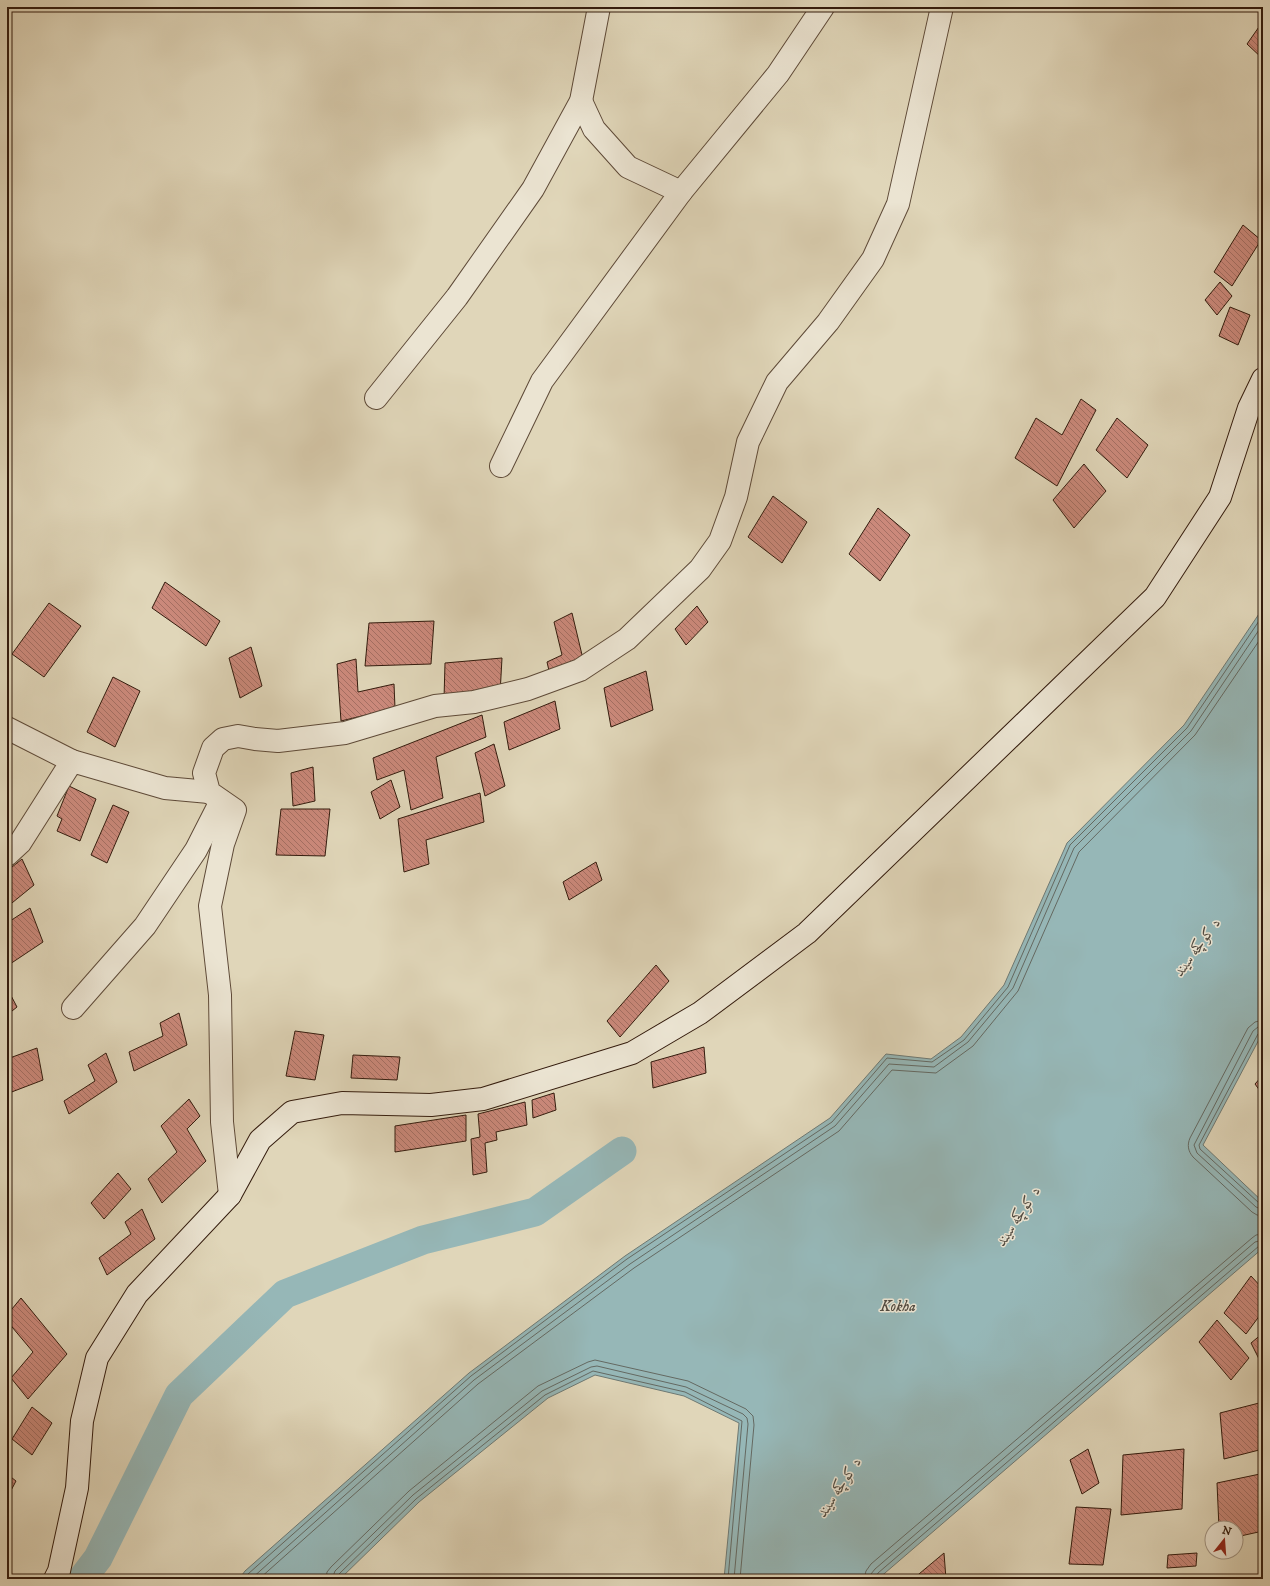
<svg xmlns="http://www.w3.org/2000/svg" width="1270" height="1586" font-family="'IM FELL DW Pica',Amiri,serif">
<defs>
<pattern id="building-back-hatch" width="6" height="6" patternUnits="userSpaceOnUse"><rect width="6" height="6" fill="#cb897b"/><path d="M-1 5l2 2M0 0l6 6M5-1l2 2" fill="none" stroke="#a56f63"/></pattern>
</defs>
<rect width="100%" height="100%" fill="#e0d6b9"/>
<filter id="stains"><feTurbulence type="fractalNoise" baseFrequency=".005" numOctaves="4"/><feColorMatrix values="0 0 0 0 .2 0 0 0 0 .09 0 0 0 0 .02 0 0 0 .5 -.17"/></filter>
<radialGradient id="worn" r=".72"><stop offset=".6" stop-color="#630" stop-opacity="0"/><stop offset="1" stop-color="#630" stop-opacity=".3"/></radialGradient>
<path fill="#96b7b7" stroke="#6e7973" d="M 1263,608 L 1263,1032 L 1203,1145 L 1263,1202 L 1263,1248 L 878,1579 L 724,1579 L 739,1423 L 684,1396 L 595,1375 L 548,1398 L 419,1502 L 340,1579 L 239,1579 L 245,1571 L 469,1373 L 625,1256 L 830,1118 L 886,1054 L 931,1059 L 961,1037 L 1004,985 L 1067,843 L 1184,725 Z"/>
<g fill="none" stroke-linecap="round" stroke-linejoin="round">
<g stroke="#646962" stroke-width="1">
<path d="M 1263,1020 L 1255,1022 L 1248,1028 L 1190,1138 C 1187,1145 1188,1151 1193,1157 L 1252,1212 L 1257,1215 L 1263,1216"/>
<path d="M 1263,1027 L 1258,1027 L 1253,1031 L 1194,1145 L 1197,1153 L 1256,1207 L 1263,1210"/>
<path d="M 1263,1032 L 1258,1034 L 1199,1145 L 1200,1149 L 1259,1203 L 1263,1205"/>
<path d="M 244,1579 L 248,1574 L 471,1376 L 627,1259 L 832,1122 L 887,1058 L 932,1062 L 964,1040 L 1008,987 L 1070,845 L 1187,728 L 1263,615"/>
<path d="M 251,1579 L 474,1380 L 630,1264 L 835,1126 L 889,1064 L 934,1067 L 968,1042 L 1013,988 L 1074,848 L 1191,731 L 1263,624"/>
<path d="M 259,1579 L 478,1384 L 634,1268 L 839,1131 L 892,1070 L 936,1073 L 973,1046 L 1018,991 L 1079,852 L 1195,735 L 1263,635"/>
<path d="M 326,1579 L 327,1572 L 331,1567 L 409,1491 L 538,1386 L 588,1362 L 595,1360 L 688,1381 L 746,1409 L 753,1416 L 754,1425 L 740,1579"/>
<path d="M 332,1579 L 335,1571 L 413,1495 L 542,1391 L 591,1367 L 597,1366 L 686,1387 L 743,1414 L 747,1418 L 748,1424 L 734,1579"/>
<path d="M 338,1579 L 339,1574 L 416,1499 L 545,1395 L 593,1371 L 685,1392 L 742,1421 L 728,1579"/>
<path d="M 864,1579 L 866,1571 L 871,1564 L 1252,1238 L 1256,1235 L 1263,1234"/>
<path d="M 870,1579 L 871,1574 L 875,1569 L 1255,1242 L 1263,1240"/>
<path d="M 875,1579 L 878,1573 L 1259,1246 L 1263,1245"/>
</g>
<path stroke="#96b7b7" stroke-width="29" d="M 82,1579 L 98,1558 L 179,1395 L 285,1294 L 423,1240 L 535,1212 L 622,1151"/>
</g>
<g fill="url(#building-back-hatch)" stroke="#331b0d">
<path d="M 1261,24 L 1263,26 L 1263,59 L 1247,44 Z"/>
<path d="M 1243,225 L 1261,240 L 1232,286 L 1214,272 Z"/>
<path d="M 1220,282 L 1232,296 L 1217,315 L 1205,300 Z"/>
<path d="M 1230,307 L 1250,315 L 1238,345 L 1219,336 Z"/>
<path d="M 1081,399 L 1096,410 L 1057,486 L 1015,458 L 1036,418 L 1062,435 Z"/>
<path d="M 1117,418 L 1148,445 L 1127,478 L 1096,450 Z"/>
<path d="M 1084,464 L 1106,491 L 1074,528 L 1053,500 Z"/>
<path d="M 773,496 L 807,522 L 782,563 L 748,537 Z"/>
<path d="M 878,508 L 910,535 L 880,581 L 849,554 Z"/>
<path d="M 165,582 L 220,621 L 206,646 L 152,608 Z"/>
<path d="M 49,603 L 81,626 L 44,677 L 12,654 Z"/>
<path d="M 697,606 L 708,622 L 686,645 L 675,629 Z"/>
<path d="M 572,613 L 583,659 L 550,675 L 547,662 L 562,655 L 554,622 Z"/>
<path d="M 434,621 L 431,664 L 365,666 L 369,623 Z"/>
<path d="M 251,647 L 262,686 L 240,698 L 229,658 Z"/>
<path d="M 502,658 L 500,694 L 444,699 L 445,663 Z"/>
<path d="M 356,659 L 358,692 L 394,684 L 395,708 L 341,721 L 337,664 Z"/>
<path d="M 646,671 L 653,710 L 611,727 L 604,688 Z"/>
<path d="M 113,677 L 140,691 L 115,747 L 87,732 Z"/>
<path d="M 555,701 L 560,729 L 509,750 L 504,722 Z"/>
<path d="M 482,715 L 486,737 L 436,757 L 443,798 L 411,810 L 404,770 L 377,780 L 373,758 Z"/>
<path d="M 494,744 L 505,786 L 485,796 L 475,753 Z"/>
<path d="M 313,767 L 315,801 L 293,806 L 291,773 Z"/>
<path d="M 391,780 L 400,807 L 380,819 L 371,792 Z"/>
<path d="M 69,786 L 96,799 L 80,841 L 57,831 L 62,819 L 57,816 Z"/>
<path d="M 480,793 L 484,822 L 426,840 L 429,864 L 404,872 L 398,819 Z"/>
<path d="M 113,805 L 129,812 L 107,863 L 91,855 Z"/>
<path d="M 281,809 L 330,809 L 325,856 L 276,855 Z"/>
<path d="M 22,859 L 34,885 L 7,907 L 7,871 Z"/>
<path d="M 596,862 L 602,880 L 569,900 L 563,882 Z"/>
<path d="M 30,908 L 43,942 L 7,966 L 7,923 Z"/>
<path d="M 656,965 L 669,981 L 620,1037 L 607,1021 Z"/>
<path d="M 7,988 L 17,1007 L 7,1015 Z"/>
<path d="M 179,1013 L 187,1045 L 134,1071 L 129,1052 L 163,1036 L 160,1023 Z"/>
<path d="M 295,1031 L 324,1035 L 315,1080 L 286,1076 Z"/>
<path d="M 704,1047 L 706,1073 L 653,1088 L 651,1062 Z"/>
<path d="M 37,1048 L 43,1080 L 9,1093 L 7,1083 L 7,1059 Z"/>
<path d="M 106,1053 L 117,1082 L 69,1114 L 64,1101 L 95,1081 L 88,1065 Z"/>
<path d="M 353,1055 L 400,1057 L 397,1080 L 351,1078 Z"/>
<path d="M 1263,1075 L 1263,1095 L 1255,1084 Z"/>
<path d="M 554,1093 L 556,1110 L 533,1118 L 532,1100 Z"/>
<path d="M 189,1099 L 200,1116 L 187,1129 L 206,1161 L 162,1203 L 148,1179 L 177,1152 L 161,1126 Z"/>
<path d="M 525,1102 L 527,1125 L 496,1132 L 497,1140 L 485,1143 L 487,1172 L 473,1175 L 471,1139 L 480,1137 L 478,1114 Z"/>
<path d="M 466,1115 L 466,1141 L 395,1152 L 395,1126 Z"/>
<path d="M 118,1173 L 131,1189 L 104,1219 L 91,1203 Z"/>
<path d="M 142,1209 L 155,1239 L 107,1275 L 99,1258 L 131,1234 L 125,1222 Z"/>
<path d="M 1251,1276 L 1263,1289 L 1263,1311 L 1246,1334 L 1224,1313 Z"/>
<path d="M 21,1298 L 67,1354 L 28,1399 L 11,1378 L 33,1352 L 7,1321 L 7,1315 Z"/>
<path d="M 1217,1320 L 1249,1358 L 1231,1380 L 1199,1342 Z"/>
<path d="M 1263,1333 L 1263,1367 L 1251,1343 Z"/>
<path d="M 1263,1402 L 1263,1449 L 1224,1459 L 1220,1413 Z"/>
<path d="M 32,1407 L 52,1423 L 32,1455 L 12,1439 Z"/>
<path d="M 1088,1449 L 1099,1483 L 1082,1494 L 1070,1460 Z"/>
<path d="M 1184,1449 L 1182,1509 L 1121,1515 L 1123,1455 Z"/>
<path d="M 7,1474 L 16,1481 L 7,1498 Z"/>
<path d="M 1260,1474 L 1263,1531 L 1236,1537 L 1236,1528 L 1219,1528 L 1217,1483 Z"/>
<path d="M 1076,1507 L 1111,1509 L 1103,1565 L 1069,1564 Z"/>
<path d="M 944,1553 L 946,1579 L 913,1579 Z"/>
<path d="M 1197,1553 L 1196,1566 L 1167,1568 L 1168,1555 Z"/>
</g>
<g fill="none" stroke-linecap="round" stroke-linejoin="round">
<defs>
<g id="street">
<path d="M 581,101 L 594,129 L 628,167 L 681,192"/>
<path d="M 376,398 L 457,297 L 533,189 L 581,101 L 599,7"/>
<path d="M 501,466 L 542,381 L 681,192 L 778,74 L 823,7"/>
<path d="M 7,728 L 72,761"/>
<path d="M 7,855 L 20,843 L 72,761 L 165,788 L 209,792"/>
<path d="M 73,1008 L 145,926 L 196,850 L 221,801"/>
<path d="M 230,1195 L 222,1122 L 220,995 L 210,906 L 223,844 L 235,810 L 209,792 L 204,773 L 213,748 L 223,739 L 238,736 L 255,739 L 278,741 L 345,733 L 435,706 L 474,702 L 528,689 L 580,670 L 627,639 L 700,569 L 720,541 L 736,497 L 748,442 L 777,382 L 828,322 L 873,259 L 898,204 L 942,7"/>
</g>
<path id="secondary" d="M 55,1579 L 59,1571 L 77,1488 L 82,1421 L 97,1358 L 137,1294 L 230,1195 L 260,1140 L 292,1112 L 342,1103 L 431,1105 L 483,1099 L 632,1053 L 700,1013 L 807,933 L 1155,597 L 1220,497 L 1249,408 L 1263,379"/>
</defs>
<use href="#street" stroke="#5e4a38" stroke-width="24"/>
<use href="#secondary" stroke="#331b0d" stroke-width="24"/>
<use href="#street" stroke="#ebe4d2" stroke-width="22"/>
<use href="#secondary" stroke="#ebe4d2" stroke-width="22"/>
</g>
<g text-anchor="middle" stroke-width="3" stroke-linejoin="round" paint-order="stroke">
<g font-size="15" font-style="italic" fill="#514a40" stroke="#ebe4d2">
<text transform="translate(1197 947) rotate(-54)" y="5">د کوکچه سیند</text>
<text transform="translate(1018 1216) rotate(-57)" y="5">د کوکچه سیند</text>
<text x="898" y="1311">Kokha</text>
<text transform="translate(839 1487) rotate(-57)" y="5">د کوکچه سیند</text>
</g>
</g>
<rect width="1270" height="1586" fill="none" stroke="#e0d6b9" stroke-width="24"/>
<rect x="8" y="8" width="1254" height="1570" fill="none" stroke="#331b0d" stroke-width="2"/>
<rect x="12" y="12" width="1246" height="1562" fill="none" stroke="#331b0d"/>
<g transform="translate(1224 1540) rotate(17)"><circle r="19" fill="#ebe4d2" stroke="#a19483"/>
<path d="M0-3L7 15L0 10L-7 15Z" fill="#8f2418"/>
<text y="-6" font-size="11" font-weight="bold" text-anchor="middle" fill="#331b0d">N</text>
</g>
<rect width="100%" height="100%" filter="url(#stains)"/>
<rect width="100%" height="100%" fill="url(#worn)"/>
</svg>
